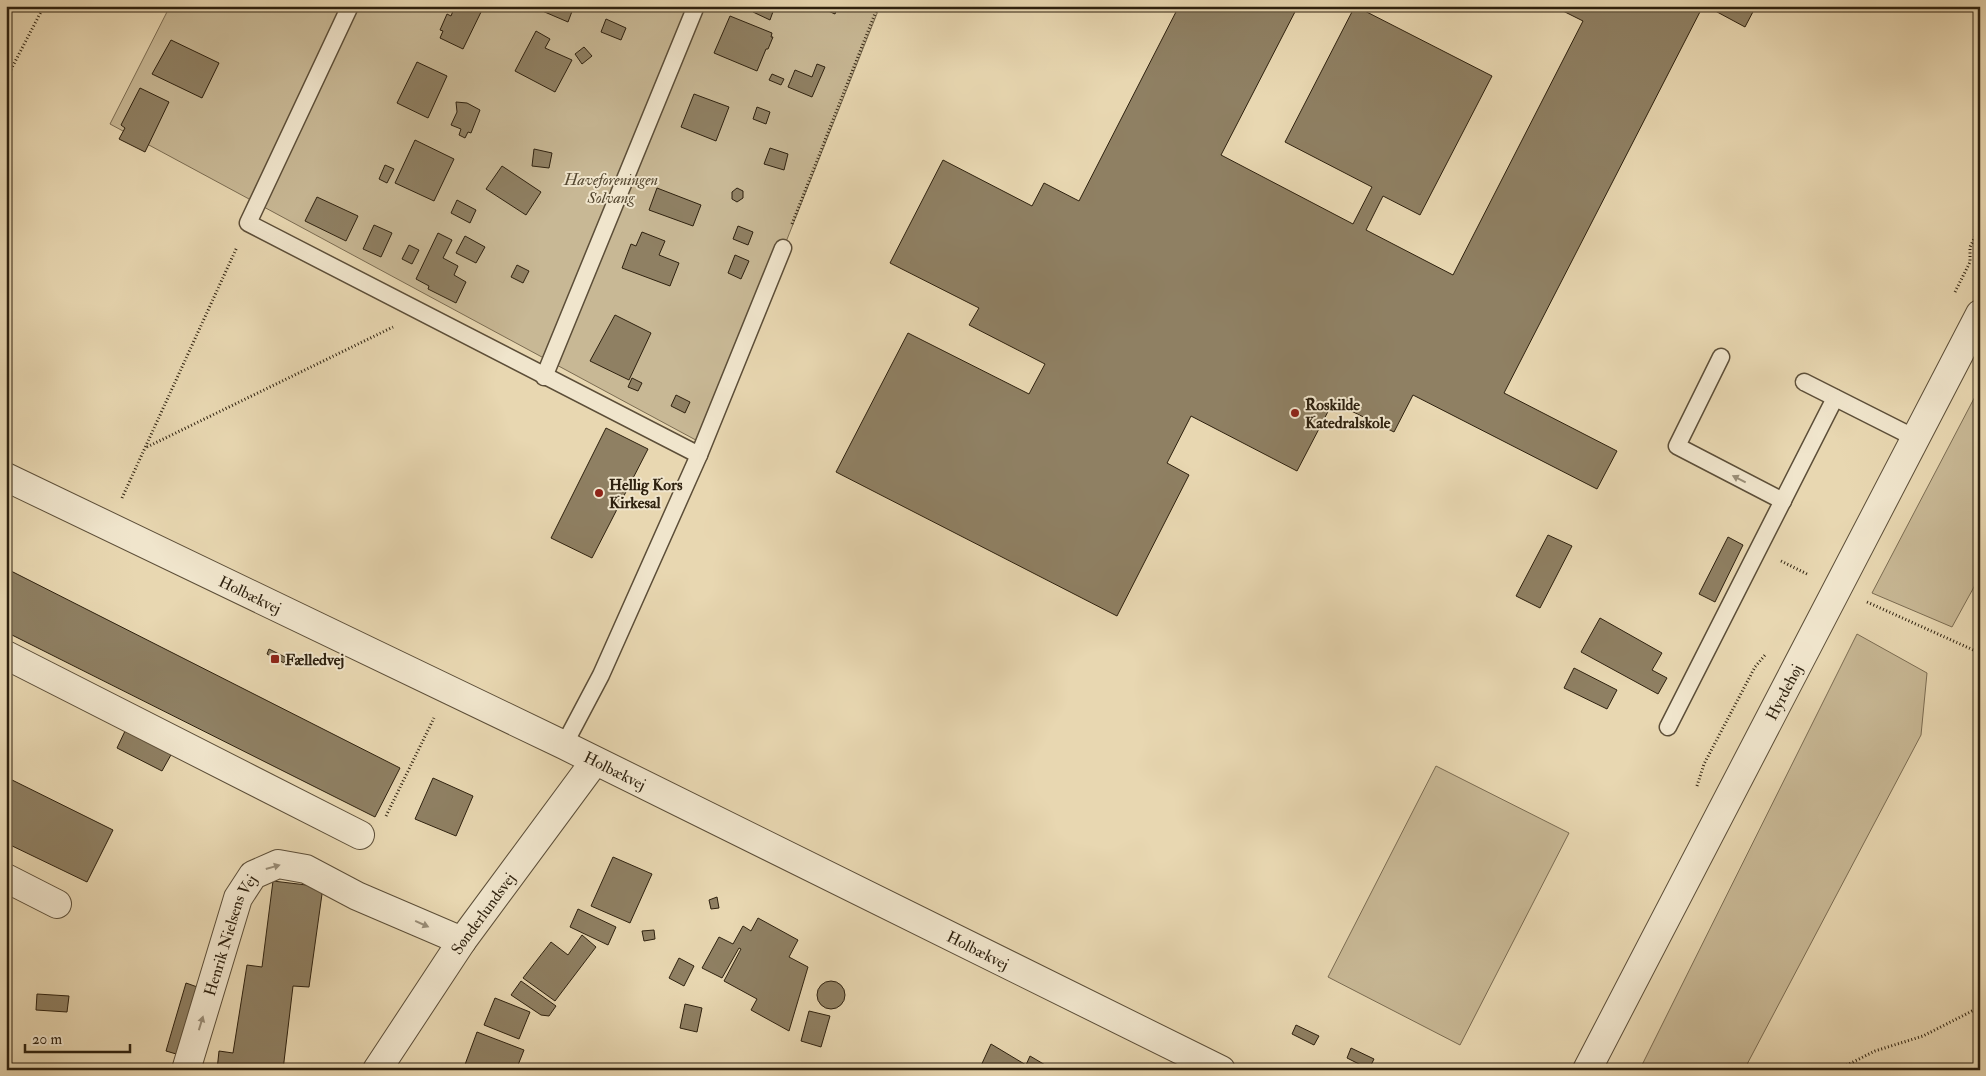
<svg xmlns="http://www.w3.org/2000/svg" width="1986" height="1076" font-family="'IM FELL Double Pica',serif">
<rect width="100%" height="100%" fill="#e8d7b1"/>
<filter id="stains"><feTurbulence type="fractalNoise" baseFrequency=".004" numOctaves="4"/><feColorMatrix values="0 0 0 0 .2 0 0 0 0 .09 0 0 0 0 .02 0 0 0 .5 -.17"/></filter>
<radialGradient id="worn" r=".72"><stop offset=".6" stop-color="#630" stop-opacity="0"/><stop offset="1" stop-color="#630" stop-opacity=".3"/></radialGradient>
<g fill="#c8b895" stroke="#7b6c52">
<path d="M 170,6 L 880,6 L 705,445 L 110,124 Z"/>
<path d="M 1980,387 L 1980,576 L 1952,627 L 1872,593 Z"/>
<path d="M 1857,634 L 1927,673 L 1921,735 L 1744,1070 L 1640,1069 Z"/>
<path d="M 1436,766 L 1569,833 L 1460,1045 L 1328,977 Z"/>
</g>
<g fill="#8f8063" stroke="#2e210f">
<path d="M 455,6 L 474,6 L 482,10 L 463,49 L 440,38 L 443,31 L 440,30 L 447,14 L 451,16 Z"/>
<path d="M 541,6 L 574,6 L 568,22 L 540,10 Z"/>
<path d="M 755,6 L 775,6 L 770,20 L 753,12 Z"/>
<path d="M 817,6 L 838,6 L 835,14 Z"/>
<path d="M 1179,6 L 1298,6 L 1221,155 L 1353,224 L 1372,187 L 1285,142 L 1355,6 L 1492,76 L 1420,215 L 1383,196 L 1366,230 L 1453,275 L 1583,21 L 1553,6 L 1703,6 L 1504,393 L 1617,451 L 1597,489 L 1413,395 L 1394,432 L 1333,402 L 1297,471 L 1191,416 L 1167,463 L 1189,475 L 1117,616 L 836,472 L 908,333 L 1029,394 L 1045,364 L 969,325 L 979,308 L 890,263 L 943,160 L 1032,206 L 1044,183 L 1079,201 Z"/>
<path d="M 1706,6 L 1756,6 L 1745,27 Z"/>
<path d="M 730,16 L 772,33 L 771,37 L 773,37 L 768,49 L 766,49 L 757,71 L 714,53 Z"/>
<path d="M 606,19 L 626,28 L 621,40 L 601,32 Z"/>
<path d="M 536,31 L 550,39 L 545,48 L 572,60 L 555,92 L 515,71 Z"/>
<path d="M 171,40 L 219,63 L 202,98 L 152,74 Z"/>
<path d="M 584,47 L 592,56 L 582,64 L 575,54 Z"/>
<path d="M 417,62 L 447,76 L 428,118 L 397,103 Z"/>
<path d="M 817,64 L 825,67 L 812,97 L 788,87 L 795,70 L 812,77 Z"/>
<path d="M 772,74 L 784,79 L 781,85 L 769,80 Z"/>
<path d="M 140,88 L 169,102 L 145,152 L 119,139 L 125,128 L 121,125 Z"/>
<path d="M 694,94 L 729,107 L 716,141 L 681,127 Z"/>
<path d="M 456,102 L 467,103 L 480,110 L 471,133 L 468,132 L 465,138 L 459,135 L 461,129 L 451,125 L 457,112 Z"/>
<path d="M 757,107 L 770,112 L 766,124 L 753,119 Z"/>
<path d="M 415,140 L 454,159 L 434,201 L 395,183 Z"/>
<path d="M 770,148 L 788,154 L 784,170 L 764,164 Z"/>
<path d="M 534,149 L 552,153 L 549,168 L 532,166 Z"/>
<path d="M 385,165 L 394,169 L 387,183 L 379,179 Z"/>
<path d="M 502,166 L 541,192 L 526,215 L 486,189 Z"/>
<path d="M 657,188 L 701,205 L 693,226 L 649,210 Z"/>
<path d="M 737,188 L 743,191 L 743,198 L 737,202 L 732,199 L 732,192 Z"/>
<path d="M 317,197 L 358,216 L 346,241 L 305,221 Z"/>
<path d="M 457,200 L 476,210 L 470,223 L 451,213 Z"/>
<path d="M 374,225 L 392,233 L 381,257 L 363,249 Z"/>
<path d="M 738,226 L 753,232 L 748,245 L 733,239 Z"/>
<path d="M 642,232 L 665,241 L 659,255 L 679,263 L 670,286 L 622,268 L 631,244 L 636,246 Z"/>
<path d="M 438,233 L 452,240 L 443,258 L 458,266 L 454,275 L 466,282 L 456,303 L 428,289 L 429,286 L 416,279 Z"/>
<path d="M 465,236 L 485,247 L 476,263 L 456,253 Z"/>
<path d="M 409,245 L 419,250 L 412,264 L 402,259 Z"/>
<path d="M 735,255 L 749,261 L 741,279 L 728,273 Z"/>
<path d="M 517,265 L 529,271 L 523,283 L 511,277 Z"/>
<path d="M 615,315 L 651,333 L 629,380 L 590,361 Z"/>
<path d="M 632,378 L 642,383 L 638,391 L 628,387 Z"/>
<path d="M 676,395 L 690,402 L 685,413 L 671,406 Z"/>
<path d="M 606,428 L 648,449 L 592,558 L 551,538 Z"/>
<path d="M 1548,535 L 1572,546 L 1540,608 L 1516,596 Z"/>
<path d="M 1728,537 L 1743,545 L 1715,602 L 1699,594 Z"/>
<path d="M 9,570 L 400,768 L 375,817 L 6,632 L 6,575 Z"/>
<path d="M 1600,618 L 1662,653 L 1652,670 L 1667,678 L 1658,694 L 1581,652 Z"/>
<path d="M 269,649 L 287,658 L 284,663 L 267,654 Z"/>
<path d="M 1574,668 L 1617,690 L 1607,709 L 1564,688 Z"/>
<path d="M 126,729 L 172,753 L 162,771 L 117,748 Z"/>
<path d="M 6,777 L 113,830 L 87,882 L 6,843 Z"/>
<path d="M 433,778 L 473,796 L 456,836 L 415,819 Z"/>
<path d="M 613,857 L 652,874 L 630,923 L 591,906 Z"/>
<path d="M 273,881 L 323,887 L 309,987 L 293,986 L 283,1070 L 217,1070 L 219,1051 L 233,1053 L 247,965 L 262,967 Z"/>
<path d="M 717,897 L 719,908 L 711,909 L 709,900 Z"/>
<path d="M 578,909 L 616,927 L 608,945 L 570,927 Z"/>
<path d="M 758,918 L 798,940 L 789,957 L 808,967 L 789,1031 L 751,1010 L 757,999 L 724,981 L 741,949 L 739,948 L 722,978 L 702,968 L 719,937 L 733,944 L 743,926 L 751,931 Z"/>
<path d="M 654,930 L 655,939 L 644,941 L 642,931 Z"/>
<path d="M 582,935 L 596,947 L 555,1001 L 523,978 L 551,942 L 568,955 Z"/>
<path d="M 679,958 L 694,966 L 684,986 L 669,978 Z"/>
<path d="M 521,981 L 556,1006 L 549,1016 L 541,1015 L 511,995 Z"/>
<circle cx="831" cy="995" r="14"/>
<path d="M 186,983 L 203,989 L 183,1056 L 166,1051 Z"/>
<path d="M 37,994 L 69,996 L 67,1012 L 36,1010 Z"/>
<path d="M 495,998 L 530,1012 L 519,1039 L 484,1025 Z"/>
<path d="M 685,1004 L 702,1008 L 697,1032 L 680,1028 Z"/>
<path d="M 809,1011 L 830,1016 L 821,1047 L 801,1041 Z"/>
<path d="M 1296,1025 L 1319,1036 L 1314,1045 L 1292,1034 Z"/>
<path d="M 477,1032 L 524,1050 L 516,1070 L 463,1070 Z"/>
<path d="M 991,1044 L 1026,1065 L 1030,1056 L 1052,1069 L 979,1070 Z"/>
<path d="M 1351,1048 L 1374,1059 L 1369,1069 L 1347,1058 Z"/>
</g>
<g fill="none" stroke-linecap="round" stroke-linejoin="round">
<defs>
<g id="service">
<path d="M 350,6 L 248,223 L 699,455 L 783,248"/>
<path d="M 1721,357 L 1677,446 L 1783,501"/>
<path d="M 544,377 L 696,6"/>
<path d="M 1804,382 L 1915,438"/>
<path d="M 1668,727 L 1835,398"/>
<path d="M 564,745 L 601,675 L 699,455"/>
</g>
<g id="minor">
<path d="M 6,655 L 360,835"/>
<path d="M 6,878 L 57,904"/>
<path id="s1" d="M 186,1070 L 238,898 L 253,875 L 278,864 L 306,869 L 357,896 L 462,941"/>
<path id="s2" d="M 377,1070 L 462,941 L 595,761"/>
<path id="s3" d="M 1587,1070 L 1980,314"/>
</g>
<g id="tertiary">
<path id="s4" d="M 6,477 L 564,745 L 1221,1070"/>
</g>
</defs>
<use href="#service" stroke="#5c4e38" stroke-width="19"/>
<use href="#minor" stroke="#5c4e38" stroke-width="30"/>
<use href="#tertiary" stroke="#5c4e38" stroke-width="30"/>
<g stroke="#2e210f" stroke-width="3" stroke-dasharray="1 2.5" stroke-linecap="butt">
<path d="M 6,79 L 44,6"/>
<path d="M 792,224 L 878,6"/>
<path d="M 1955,292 L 1970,262 L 1970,247 L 1980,227"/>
<path d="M 147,447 L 393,327"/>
<path d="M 122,498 L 237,247"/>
<path d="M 1781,561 L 1809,575"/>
<path d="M 1867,602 L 1980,653"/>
<path d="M 1697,786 L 1704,764 L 1755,667 L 1765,655"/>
<path d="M 386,816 L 434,718"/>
<path d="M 1837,1070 L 1875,1051 L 1923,1036 L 1980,1007"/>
</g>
<use href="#service" stroke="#f0e5cc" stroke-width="16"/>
<use href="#minor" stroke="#f0e5cc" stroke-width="28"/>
<use href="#tertiary" stroke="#f0e5cc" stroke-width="28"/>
</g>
<defs><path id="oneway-solid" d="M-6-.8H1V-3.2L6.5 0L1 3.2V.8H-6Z" transform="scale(1.25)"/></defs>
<g fill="#998d77">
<use href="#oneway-solid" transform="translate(1739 479) rotate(-153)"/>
<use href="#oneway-solid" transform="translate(273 867) rotate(-16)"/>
<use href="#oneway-solid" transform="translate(422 924) rotate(24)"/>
<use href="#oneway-solid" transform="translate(201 1023) rotate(-73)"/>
</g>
<g fill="#8f2418" stroke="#f0e5cc" stroke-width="2">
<circle cx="1295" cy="413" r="5"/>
<circle cx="599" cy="493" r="5"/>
<rect x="270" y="654" width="10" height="10" rx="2.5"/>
</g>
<g text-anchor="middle" stroke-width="4" stroke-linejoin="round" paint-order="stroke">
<g font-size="16" font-style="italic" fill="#544730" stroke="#f0e5cc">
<text x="611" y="185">Haveforeningen<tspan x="611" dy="18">Solvang</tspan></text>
</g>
<g font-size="16" font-weight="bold" fill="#2e210f" stroke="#f0e5cc" text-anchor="start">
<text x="1305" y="410">Roskilde<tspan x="1305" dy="18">Katedralskole</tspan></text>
<text x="609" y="490">Hellig Kors<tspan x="609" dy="18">Kirkesal</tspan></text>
<text x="285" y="665">Fælledvej</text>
</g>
<g font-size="16" fill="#2e210f" stroke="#f0e5cc">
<text dy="6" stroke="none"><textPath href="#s4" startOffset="271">Holbækvej</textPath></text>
<text dy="6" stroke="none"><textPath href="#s3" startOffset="426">Hyrdehøj</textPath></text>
<text dy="6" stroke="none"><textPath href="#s4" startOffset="676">Holbækvej</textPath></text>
<text dy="6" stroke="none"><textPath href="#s2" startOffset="189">Sønderlundsvej</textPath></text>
<text dy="6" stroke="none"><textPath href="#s1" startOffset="142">Henrik Nielsens Vej</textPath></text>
<text dy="6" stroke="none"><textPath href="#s4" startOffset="1081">Holbækvej</textPath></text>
</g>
</g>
<rect width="1986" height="1076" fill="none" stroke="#e8d7b1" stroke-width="25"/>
<rect x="8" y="8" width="1971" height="1061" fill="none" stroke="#2e210f" stroke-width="2.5"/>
<rect x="12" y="12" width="1961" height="1051" fill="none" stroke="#2e210f"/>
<path d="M25 1044v8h105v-8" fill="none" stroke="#2e210f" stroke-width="2.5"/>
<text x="32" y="1044" font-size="15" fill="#2e210f" stroke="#f0e5cc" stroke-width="4" paint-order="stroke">20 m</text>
<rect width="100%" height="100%" filter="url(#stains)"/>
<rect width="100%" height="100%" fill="url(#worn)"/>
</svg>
